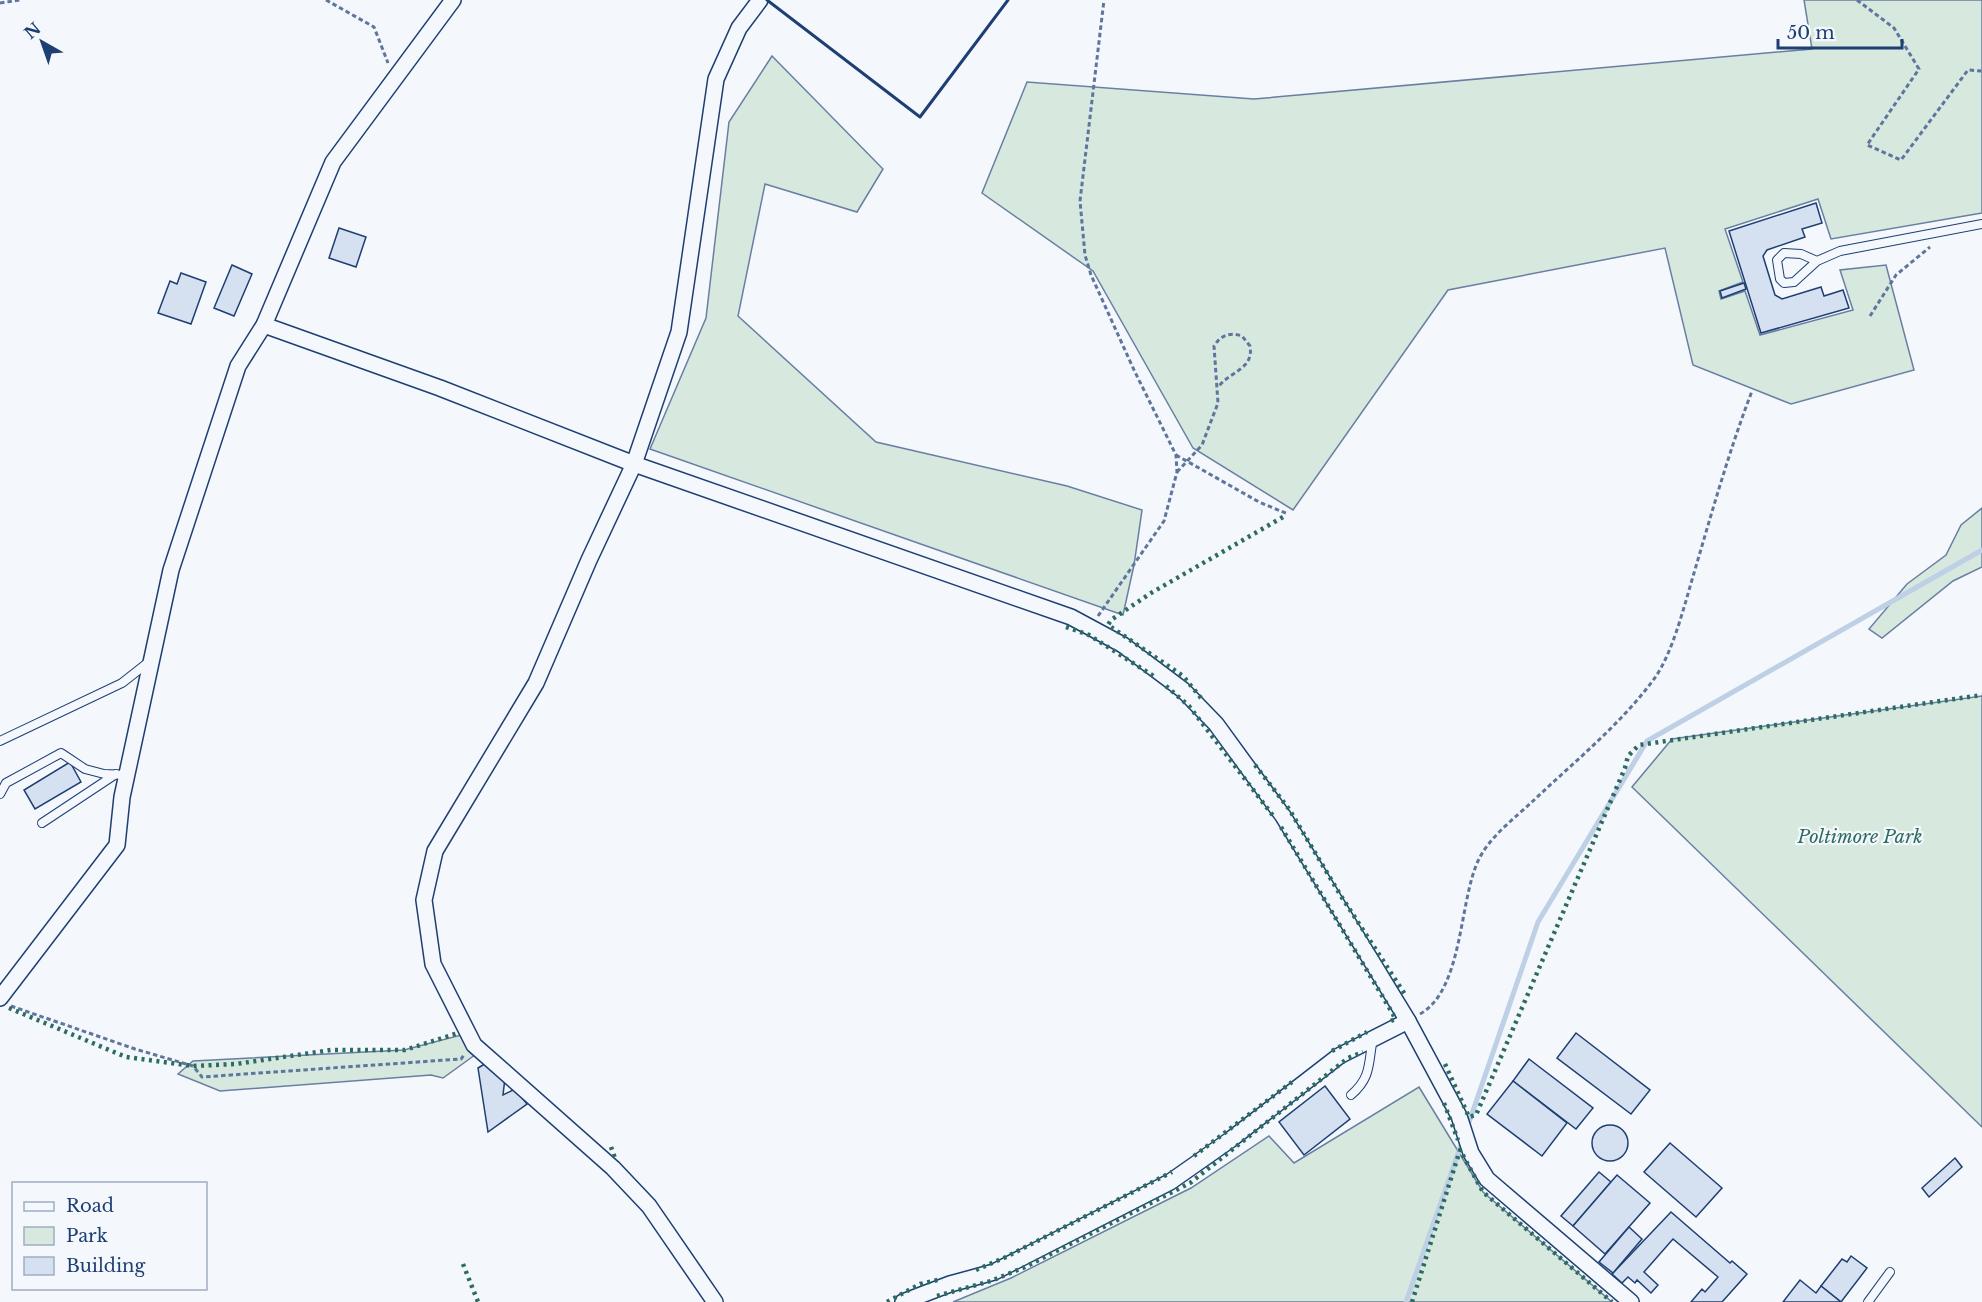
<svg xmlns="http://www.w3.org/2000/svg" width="1982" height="1302" font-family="'Libre Baskerville',serif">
<rect width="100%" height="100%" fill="#f4f7fb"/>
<g fill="#d7e8df" stroke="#687fa3" stroke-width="1.5">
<path d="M 1804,0 L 1982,0 L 1982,213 L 1831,239 L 1818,199 L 1725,229 L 1743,282 L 1719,291 L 1721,299 L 1745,291 L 1760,335 L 1853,310 L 1840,270 L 1886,265 L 1914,370 L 1791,404 L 1693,365 L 1665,248 L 1448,290 L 1293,510 L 1193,448 L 1093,271 L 982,193 L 1027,82 L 1254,99 L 1812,49 Z"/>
<path d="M 772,56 L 883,169 L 857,212 L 765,184 L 738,316 L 876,442 L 1067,486 L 1142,510 L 1134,565 L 1123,615 L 650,449 L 706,318 L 729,122 Z"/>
<path d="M 1982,508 L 1982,567 L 1953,581 L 1882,638 L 1869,629 L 1907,584 L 1946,555 L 1961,525 Z"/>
<path d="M 1982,696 L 1982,1127 L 1632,787 L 1672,739 Z"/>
<path d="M 461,1035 L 479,1052 L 443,1078 L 431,1075 L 220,1091 L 178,1074 L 193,1061 L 404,1050 Z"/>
<path d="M 1419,1087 L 1483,1192 L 1612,1302 L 953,1302 L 1011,1278 L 1191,1188 L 1269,1136 L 1294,1163 Z"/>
</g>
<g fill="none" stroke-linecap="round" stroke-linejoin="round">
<g stroke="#bed0e5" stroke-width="5">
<path d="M 1467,1128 L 1538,922 L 1647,741 L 1982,550"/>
<path d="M 1406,1302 L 1463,1139"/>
</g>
</g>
<g fill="#d5e0f0" stroke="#1d3f73" stroke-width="1.5">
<path d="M 1816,203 L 1822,223 L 1802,229 L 1805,237 L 1767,250 L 1763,256 L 1775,295 L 1782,299 L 1821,287 L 1824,296 L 1843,290 L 1849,308 L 1761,333 L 1729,231 Z"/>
<path d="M 339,228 L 366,237 L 356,267 L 329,258 Z"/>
<path d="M 232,265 L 252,274 L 234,316 L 214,308 Z"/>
<path d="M 181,273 L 206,282 L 191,324 L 158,313 L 170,281 L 177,284 Z"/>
<path d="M 1744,283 L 1746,289 L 1722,298 L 1720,291 Z"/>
<path d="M 70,762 L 81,782 L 35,809 L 24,790 Z"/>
<path d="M 1576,1033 L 1650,1090 L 1631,1114 L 1557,1058 Z"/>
<path d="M 1529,1059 L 1593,1108 L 1576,1129 L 1513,1081 Z"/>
<path d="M 488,1062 L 505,1078 L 503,1095 L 515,1089 L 527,1104 L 488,1132 L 478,1068 Z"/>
<path d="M 1513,1081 L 1567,1123 L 1542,1156 L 1487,1114 Z"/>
<path d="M 1325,1086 L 1350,1119 L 1304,1155 L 1279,1122 Z"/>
<circle cx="1610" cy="1143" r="18"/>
<path d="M 1670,1143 L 1722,1188 L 1696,1217 L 1644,1172 Z"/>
<path d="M 1955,1158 L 1962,1167 L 1929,1197 L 1922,1188 Z"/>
<path d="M 1599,1172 L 1611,1182 L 1573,1226 L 1561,1216 Z"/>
<path d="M 1617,1175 L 1650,1203 L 1605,1254 L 1573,1226 Z"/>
<path d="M 1671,1212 L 1730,1263 L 1732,1261 L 1747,1274 L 1722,1302 L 1691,1302 L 1702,1289 L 1705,1292 L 1718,1277 L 1673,1239 L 1644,1272 L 1658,1285 L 1651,1293 L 1637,1280 L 1635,1283 L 1628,1277 L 1622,1283 L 1612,1274 Z"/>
<path d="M 1629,1227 L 1642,1239 L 1613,1273 L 1599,1262 Z"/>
<path d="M 1851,1256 L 1867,1268 L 1841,1302 L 1821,1286 L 1842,1259 L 1847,1262 Z"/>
<path d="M 1800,1280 L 1816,1293 L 1821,1286 L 1841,1302 L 1783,1302 Z"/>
</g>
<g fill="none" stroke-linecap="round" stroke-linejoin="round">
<defs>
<g id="lane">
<path d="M 1817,261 L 1801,254 L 1784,253 L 1777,260 L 1780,279 L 1784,283 L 1794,282 L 1817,261 L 1840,251 L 1982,224"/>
<path d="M 0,741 L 122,683 L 150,661"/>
<path d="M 0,794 L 6,783 L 61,753 L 85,769 L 104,774 L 127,775"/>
<path d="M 42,823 L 116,774"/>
<path d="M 1351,1095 C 1372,1077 1368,1063 1373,1038"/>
<path d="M 1868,1302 L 1890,1272"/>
</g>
<g id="street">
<path d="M 264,325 L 440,388 L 634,464 L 1071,617 L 1123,645 L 1183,690 L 1216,724 L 1283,816 L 1408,1021 L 1459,1116 L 1471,1153 L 1487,1179 L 1631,1302"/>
<path d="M 0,998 L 117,845 L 122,797 L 171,570 L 238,366 L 264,325 L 333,162 L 453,0"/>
<path d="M 715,1302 L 649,1206 L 613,1168 L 474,1045 L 433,964 L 424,900 L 435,851 L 536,683 L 589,560 L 634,464 L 679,332 L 716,79 L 739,28 L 760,0"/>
<path d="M 903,1302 L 950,1284 L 994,1272 L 1170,1182 L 1230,1140 L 1339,1056 L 1408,1021"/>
</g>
</defs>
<use href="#lane" stroke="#1d3f73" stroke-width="10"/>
<use href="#street" stroke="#1d3f73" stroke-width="18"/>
<g stroke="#5e769c" stroke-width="3" stroke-dasharray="4.5 3" stroke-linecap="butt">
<path d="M 326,0 L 374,27 L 388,63"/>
<path d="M 1857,0 L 1894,28 L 1919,69 L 1867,145 L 1901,160 L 1968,70 L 1982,71"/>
<path d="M 0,3 L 20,0"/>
<path d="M 1870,316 L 1896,275 L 1930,247"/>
<path d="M 1176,455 L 1259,502 L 1288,514"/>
<path d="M 1177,472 L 1202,445 L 1218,403 L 1214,346 C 1221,335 1230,332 1242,336 L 1250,346 C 1254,369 1231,371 1219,386"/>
<path d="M 1098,616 L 1164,521 L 1177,472 L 1176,455 L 1134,370 L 1091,275 L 1085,255 L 1080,201 L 1104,0"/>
<path d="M 11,1006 L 135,1049 L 193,1066 L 202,1077 L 461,1059 L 464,1055"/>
<path d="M 1420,1014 C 1463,990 1459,902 1478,861 C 1489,837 1515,818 1533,801 C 1574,762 1621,724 1654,679 C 1673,653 1685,603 1694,573 C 1712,512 1729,451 1752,391"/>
</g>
<use href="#lane" stroke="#f4f7fb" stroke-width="8"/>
<use href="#street" stroke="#f4f7fb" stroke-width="15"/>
<g stroke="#2c6c60" stroke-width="4.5" stroke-dasharray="3 4.5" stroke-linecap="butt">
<path d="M 1066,627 L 1089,635 L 1155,677"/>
<path d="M 1166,686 L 1189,706 L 1274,817"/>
<path d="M 1201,698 L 1183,676 L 1108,625 L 1111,620 L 1151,593 L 1283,517"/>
<path d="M 1255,765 L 1289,809 L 1341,896 L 1406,996"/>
<path d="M 1281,827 L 1393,1014 L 1395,1019 L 1391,1021"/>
<path d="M 9,1008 L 126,1057 L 193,1066 L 236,1064 L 331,1050 L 405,1050 L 458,1033"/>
<path d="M 1332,1051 L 1367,1032"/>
<path d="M 1445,1064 L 1469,1117 L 1476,1115 L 1625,768 L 1628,756 L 1639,745 L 1982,695"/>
<path d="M 1444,1103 L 1458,1140"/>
<path d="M 611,1147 L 616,1161"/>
<path d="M 1194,1156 L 1292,1082"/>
<path d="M 463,1264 L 478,1302"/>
<path d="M 976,1270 L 1006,1257 L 1172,1172"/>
<path d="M 937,1296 L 991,1281 L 1025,1267 L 1190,1183 L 1348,1058 L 1363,1052"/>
<path d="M 887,1302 L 920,1284 L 942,1279"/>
<path d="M 1412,1302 L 1460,1150 L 1483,1192 L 1612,1302"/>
</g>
<path stroke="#1d3f73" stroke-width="3" d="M 767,0 L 920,117 L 1008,0"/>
</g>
<g text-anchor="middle" stroke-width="4.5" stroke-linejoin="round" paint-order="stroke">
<g font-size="18" font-style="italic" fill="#2c6c60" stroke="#f4f7fb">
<text x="1860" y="843">Poltimore Park</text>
</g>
</g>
<rect x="12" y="1182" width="195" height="108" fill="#f4f7fb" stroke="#9eadc5" stroke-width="1.5"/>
<rect x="24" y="1202" width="30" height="9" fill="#f4f7fb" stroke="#9eadc5" stroke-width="1.5"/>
<text x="66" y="1212" font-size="18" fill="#1d3f73">Road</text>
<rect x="24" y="1227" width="30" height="18" fill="#d7e8df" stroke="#9eadc5" stroke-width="1.5"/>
<text x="66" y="1242" font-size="18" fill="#1d3f73">Park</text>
<rect x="24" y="1257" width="30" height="18" fill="#d5e0f0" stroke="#9eadc5" stroke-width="1.5"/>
<text x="66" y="1272" font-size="18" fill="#1d3f73">Building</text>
<g transform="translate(42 42) rotate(320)" stroke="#f4f7fb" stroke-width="4.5" paint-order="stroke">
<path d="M0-4.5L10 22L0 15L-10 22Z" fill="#1d3f73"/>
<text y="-9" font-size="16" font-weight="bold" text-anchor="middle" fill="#1d3f73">N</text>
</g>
<path d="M1778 39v9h124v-9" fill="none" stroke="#1d3f73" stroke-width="3"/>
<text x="1787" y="39" font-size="18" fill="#1d3f73" stroke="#f4f7fb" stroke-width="4.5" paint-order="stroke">50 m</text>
</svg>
